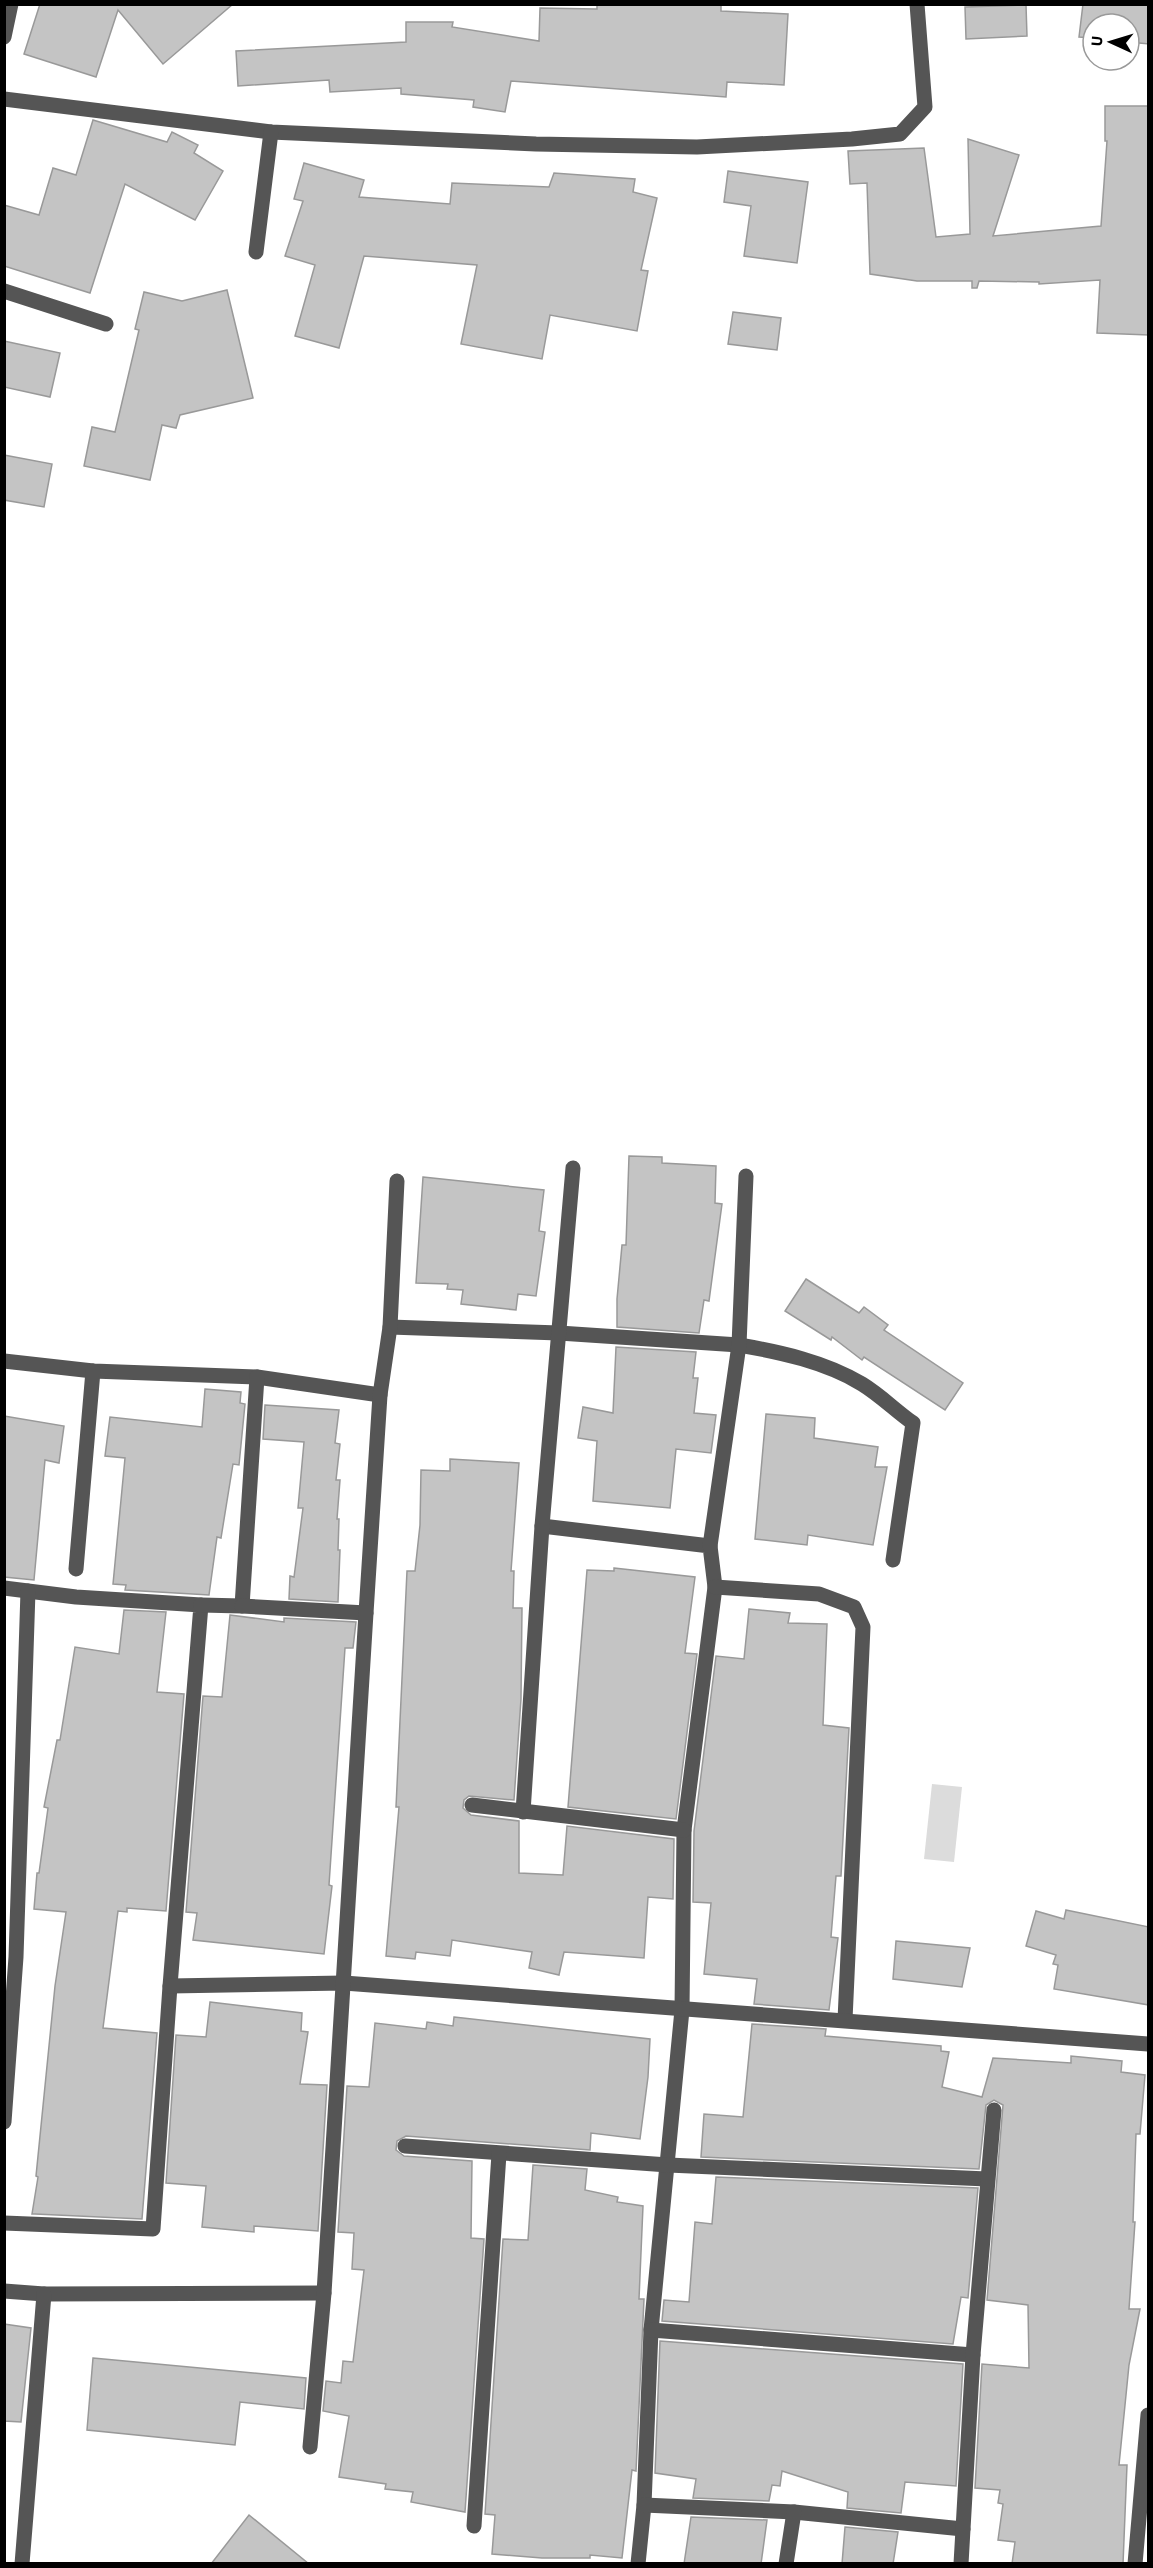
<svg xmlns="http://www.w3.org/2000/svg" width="1153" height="2568" font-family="'Source Sans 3',sans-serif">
<rect width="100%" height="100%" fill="#fff"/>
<path fill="#dcdcdc" d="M 932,1784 L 962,1787 L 954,1862 L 924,1859 Z"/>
<g fill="#c4c4c4" stroke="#999" stroke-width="1.5">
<path d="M 40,4 L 233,4 L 163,64 L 118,10 L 96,77 L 24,54 Z"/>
<path d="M 597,4 L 721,4 L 721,11 L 788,14 L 784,85 L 727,82 L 726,97 L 511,81 L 505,112 L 473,107 L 474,100 L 401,94 L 401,88 L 330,92 L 329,80 L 238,86 L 236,51 L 406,42 L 406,22 L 453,22 L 452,27 L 539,41 L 540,8 L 597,9 Z"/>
<path d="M 1083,4 L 1149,4 L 1149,44 L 1129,42 L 1129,24 L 1093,24 L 1093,38 L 1079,37 Z"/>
<path d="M 1026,5 L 1027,36 L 966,39 L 965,7 Z"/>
<path d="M 1105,106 L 1149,106 L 1149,335 L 1097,333 L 1100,280 L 1039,284 L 1039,282 L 979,281 L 977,288 L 972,288 L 972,281 L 917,281 L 870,274 L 867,183 L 850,184 L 848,151 L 924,148 L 936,237 L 970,234 L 968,139 L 1019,155 L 993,236 L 1101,226 L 1107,141 L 1105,141 Z"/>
<path d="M 93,120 L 167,142 L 172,132 L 198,145 L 194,153 L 223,171 L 195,220 L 125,184 L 90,293 L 4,266 L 4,205 L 39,215 L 53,168 L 76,175 Z"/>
<path d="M 304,163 L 364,180 L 359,197 L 450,204 L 452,183 L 549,187 L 554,173 L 635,179 L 633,192 L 657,198 L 641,270 L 648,271 L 637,331 L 550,315 L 542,359 L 461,344 L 477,265 L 364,256 L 339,348 L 295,336 L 315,265 L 285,256 L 303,201 L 294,199 Z"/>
<path d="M 728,171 L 808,182 L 797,263 L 744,256 L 751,206 L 724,202 Z"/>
<path d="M 227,290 L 253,398 L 180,415 L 176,428 L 162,425 L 150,480 L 84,466 L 92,427 L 115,432 L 139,330 L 135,329 L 144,292 L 182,301 Z"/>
<path d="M 733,312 L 781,318 L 777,350 L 728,344 Z"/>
<path d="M 4,341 L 60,353 L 50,397 L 4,387 Z"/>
<path d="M 4,455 L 52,464 L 44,507 L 4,500 Z"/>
<path d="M 629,1156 L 662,1157 L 662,1163 L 716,1166 L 715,1203 L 722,1204 L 709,1301 L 704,1300 L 699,1333 L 617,1327 L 617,1299 L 622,1245 L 626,1245 Z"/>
<path d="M 423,1177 L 544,1190 L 539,1231 L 545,1232 L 536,1296 L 518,1294 L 516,1310 L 461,1304 L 463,1290 L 447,1289 L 448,1284 L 416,1283 Z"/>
<path d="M 806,1279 L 859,1313 L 864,1307 L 888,1325 L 884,1330 L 963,1383 L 945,1410 L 864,1357 L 862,1360 L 832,1337 L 831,1340 L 785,1311 Z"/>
<path d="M 616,1347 L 696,1352 L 693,1378 L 698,1378 L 694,1413 L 716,1415 L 711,1453 L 676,1449 L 670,1508 L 593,1501 L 597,1441 L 578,1438 L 583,1407 L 613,1413 Z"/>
<path d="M 205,1389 L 241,1392 L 240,1403 L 245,1404 L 239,1465 L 233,1464 L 221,1538 L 217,1537 L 209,1595 L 125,1590 L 126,1585 L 113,1584 L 125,1458 L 105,1456 L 110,1417 L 202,1427 Z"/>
<path d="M 265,1405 L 339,1410 L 335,1443 L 340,1444 L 336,1480 L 340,1480 L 337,1519 L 339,1519 L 338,1550 L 340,1550 L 338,1602 L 289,1599 L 290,1576 L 294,1577 L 303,1508 L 298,1508 L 304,1442 L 263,1439 Z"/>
<path d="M 766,1414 L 815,1418 L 814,1438 L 878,1447 L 875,1467 L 887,1467 L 873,1545 L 808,1535 L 807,1545 L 755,1539 Z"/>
<path d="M 4,1416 L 64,1426 L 59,1463 L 45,1460 L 34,1580 L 4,1577 Z"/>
<path d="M 450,1459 L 519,1463 L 511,1571 L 514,1571 L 513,1608 L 522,1608 L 521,1699 L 514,1800 L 469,1796 L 464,1800 L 463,1808 L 471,1815 L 519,1821 L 519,1873 L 563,1875 L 567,1826 L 674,1839 L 673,1899 L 648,1897 L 644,1958 L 564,1952 L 559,1975 L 529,1968 L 532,1952 L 452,1940 L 450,1956 L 416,1952 L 415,1959 L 386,1956 L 399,1807 L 396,1807 L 407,1571 L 415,1571 L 420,1525 L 421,1470 L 450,1471 Z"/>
<path d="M 614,1568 L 695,1577 L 685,1653 L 697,1654 L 676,1819 L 568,1807 L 587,1570 L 614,1571 Z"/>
<path d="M 749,1609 L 790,1613 L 788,1623 L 827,1624 L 823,1725 L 849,1728 L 841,1876 L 836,1876 L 831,1937 L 838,1938 L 829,2010 L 754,2004 L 757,1979 L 704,1974 L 711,1903 L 693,1902 L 694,1831 L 716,1656 L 744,1659 Z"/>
<path d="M 124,1610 L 166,1612 L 157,1692 L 184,1694 L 166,1911 L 127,1908 L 127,1912 L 118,1911 L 103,2028 L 157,2033 L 142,2219 L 35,2214 L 32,2214 L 38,2177 L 36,2176 L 55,1986 L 66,1912 L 34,1909 L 37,1873 L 39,1873 L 48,1808 L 44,1807 L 57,1740 L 60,1740 L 75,1647 L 119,1654 Z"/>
<path d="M 230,1615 L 284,1622 L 284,1618 L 356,1622 L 353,1648 L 345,1648 L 329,1885 L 332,1886 L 324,1954 L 193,1940 L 197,1913 L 186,1912 L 203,1696 L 222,1697 Z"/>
<path d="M 1066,1910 L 1149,1927 L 1149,2005 L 1054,1989 L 1058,1965 L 1053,1964 L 1056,1955 L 1026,1946 L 1036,1911 L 1064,1919 Z"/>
<path d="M 896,1941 L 970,1948 L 962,1987 L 893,1979 Z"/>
<path d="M 210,2002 L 302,2013 L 301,2031 L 308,2032 L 300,2084 L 327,2085 L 318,2231 L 254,2226 L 254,2232 L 202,2227 L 206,2186 L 166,2183 L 176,2035 L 206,2037 Z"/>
<path d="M 454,2017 L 650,2039 L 648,2077 L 640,2139 L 591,2133 L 590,2150 L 406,2136 L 397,2141 L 396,2150 L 404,2156 L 472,2161 L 471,2238 L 484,2239 L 465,2512 L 411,2502 L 413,2492 L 385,2489 L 386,2484 L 339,2477 L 349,2416 L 323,2411 L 326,2381 L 341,2383 L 343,2361 L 353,2362 L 364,2270 L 352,2269 L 354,2233 L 338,2232 L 347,2086 L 369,2087 L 375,2023 L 426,2029 L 427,2022 L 453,2026 Z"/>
<path d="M 752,2024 L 826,2029 L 825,2036 L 941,2046 L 941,2051 L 949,2052 L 942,2087 L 982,2097 L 993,2058 L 1071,2063 L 1071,2056 L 1122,2061 L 1121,2072 L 1145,2075 L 1140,2134 L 1136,2134 L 1133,2222 L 1135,2222 L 1129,2309 L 1140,2309 L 1129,2365 L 1119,2465 L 1127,2465 L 1123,2564 L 1012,2564 L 1015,2542 L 998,2540 L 1003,2504 L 998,2503 L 1000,2490 L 975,2488 L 982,2364 L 1029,2368 L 1028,2305 L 987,2300 L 1003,2105 L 994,2100 L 986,2105 L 979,2169 L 701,2157 L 704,2114 L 743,2117 Z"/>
<path d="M 533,2165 L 587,2169 L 585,2190 L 618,2197 L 617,2202 L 643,2206 L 639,2299 L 644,2299 L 636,2471 L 632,2470 L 622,2558 L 590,2555 L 590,2558 L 542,2558 L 492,2554 L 495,2515 L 485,2514 L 503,2239 L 528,2240 Z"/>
<path d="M 716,2177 L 978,2188 L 968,2298 L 961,2297 L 953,2344 L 662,2321 L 664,2300 L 689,2302 L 695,2222 L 712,2224 Z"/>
<path d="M 4,2324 L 31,2328 L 21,2422 L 4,2421 Z"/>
<path d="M 660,2341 L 963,2364 L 956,2486 L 905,2482 L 901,2513 L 847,2508 L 848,2492 L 782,2471 L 780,2486 L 772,2485 L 769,2501 L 693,2498 L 696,2479 L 655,2473 Z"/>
<path d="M 93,2358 L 306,2378 L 304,2409 L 240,2402 L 235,2445 L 87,2430 Z"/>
<path d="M 249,2515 L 309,2564 L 211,2564 Z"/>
<path d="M 691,2517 L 767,2520 L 761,2564 L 684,2564 Z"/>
<path d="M 845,2527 L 898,2532 L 893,2564 L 842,2564 Z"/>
</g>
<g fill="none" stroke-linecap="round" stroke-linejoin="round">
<g stroke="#555" stroke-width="15">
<path d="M 4,37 L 11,4"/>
<path d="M 4,99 L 271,132 L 536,144 L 697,147 L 852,139 L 900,134 L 925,107 L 917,4"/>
<path d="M 256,252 L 271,132"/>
<path d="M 4,291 L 106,324"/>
<path d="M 390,1327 L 559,1333 L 739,1345 C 780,1352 826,1362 862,1384 C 880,1395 896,1411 913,1423 L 893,1560"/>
<path d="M 4,1361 L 93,1371 L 257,1377 L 380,1395"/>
<path d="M 542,1526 L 710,1546 L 715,1587 L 684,1830 L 682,2010 L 651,2330 L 644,2505 L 638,2564"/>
<path d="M 710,1546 L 739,1345 L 746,1176"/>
<path d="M 76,1569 L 93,1371"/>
<path d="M 715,1587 L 819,1594 L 854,1607 L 863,1627 L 845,2020"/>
<path d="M 4,1588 L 76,1597 L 201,1605 L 170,1986 L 153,2229 L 4,2223"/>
<path d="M 201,1605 L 242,1606 L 257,1377"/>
<path d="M 242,1606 L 366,1613"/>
<path d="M 472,1805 L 684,1830"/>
<path d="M 523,1812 L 542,1526 L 573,1168"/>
<path d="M 170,1986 L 344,1983 L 1148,2044"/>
<path d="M 4,2122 L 16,1957 L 28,1591"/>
<path d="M 405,2146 L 668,2165 L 987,2179"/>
<path d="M 4,2291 L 44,2294 L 324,2293"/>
<path d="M 651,2330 L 973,2355"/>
<path d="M 310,2447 L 324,2293 L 366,1613 L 380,1395 L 390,1327 L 397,1181"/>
<path d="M 644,2505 L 794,2512 L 963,2529"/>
<path d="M 474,2526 L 499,2154"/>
<path d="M 22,2564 L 44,2294"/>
<path d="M 786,2564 L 794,2512"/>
<path d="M 961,2564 L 973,2355 L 994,2110"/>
<path d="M 1135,2564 L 1148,2415"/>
</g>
</g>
<rect width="1153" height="2568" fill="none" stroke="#000000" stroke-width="12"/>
<g transform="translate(1111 42) rotate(274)"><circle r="28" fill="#ffffff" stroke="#999999" stroke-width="1.5"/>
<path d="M0-4.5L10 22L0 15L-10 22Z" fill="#000000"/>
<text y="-9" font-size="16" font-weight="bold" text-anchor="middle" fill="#000000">U</text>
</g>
</svg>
